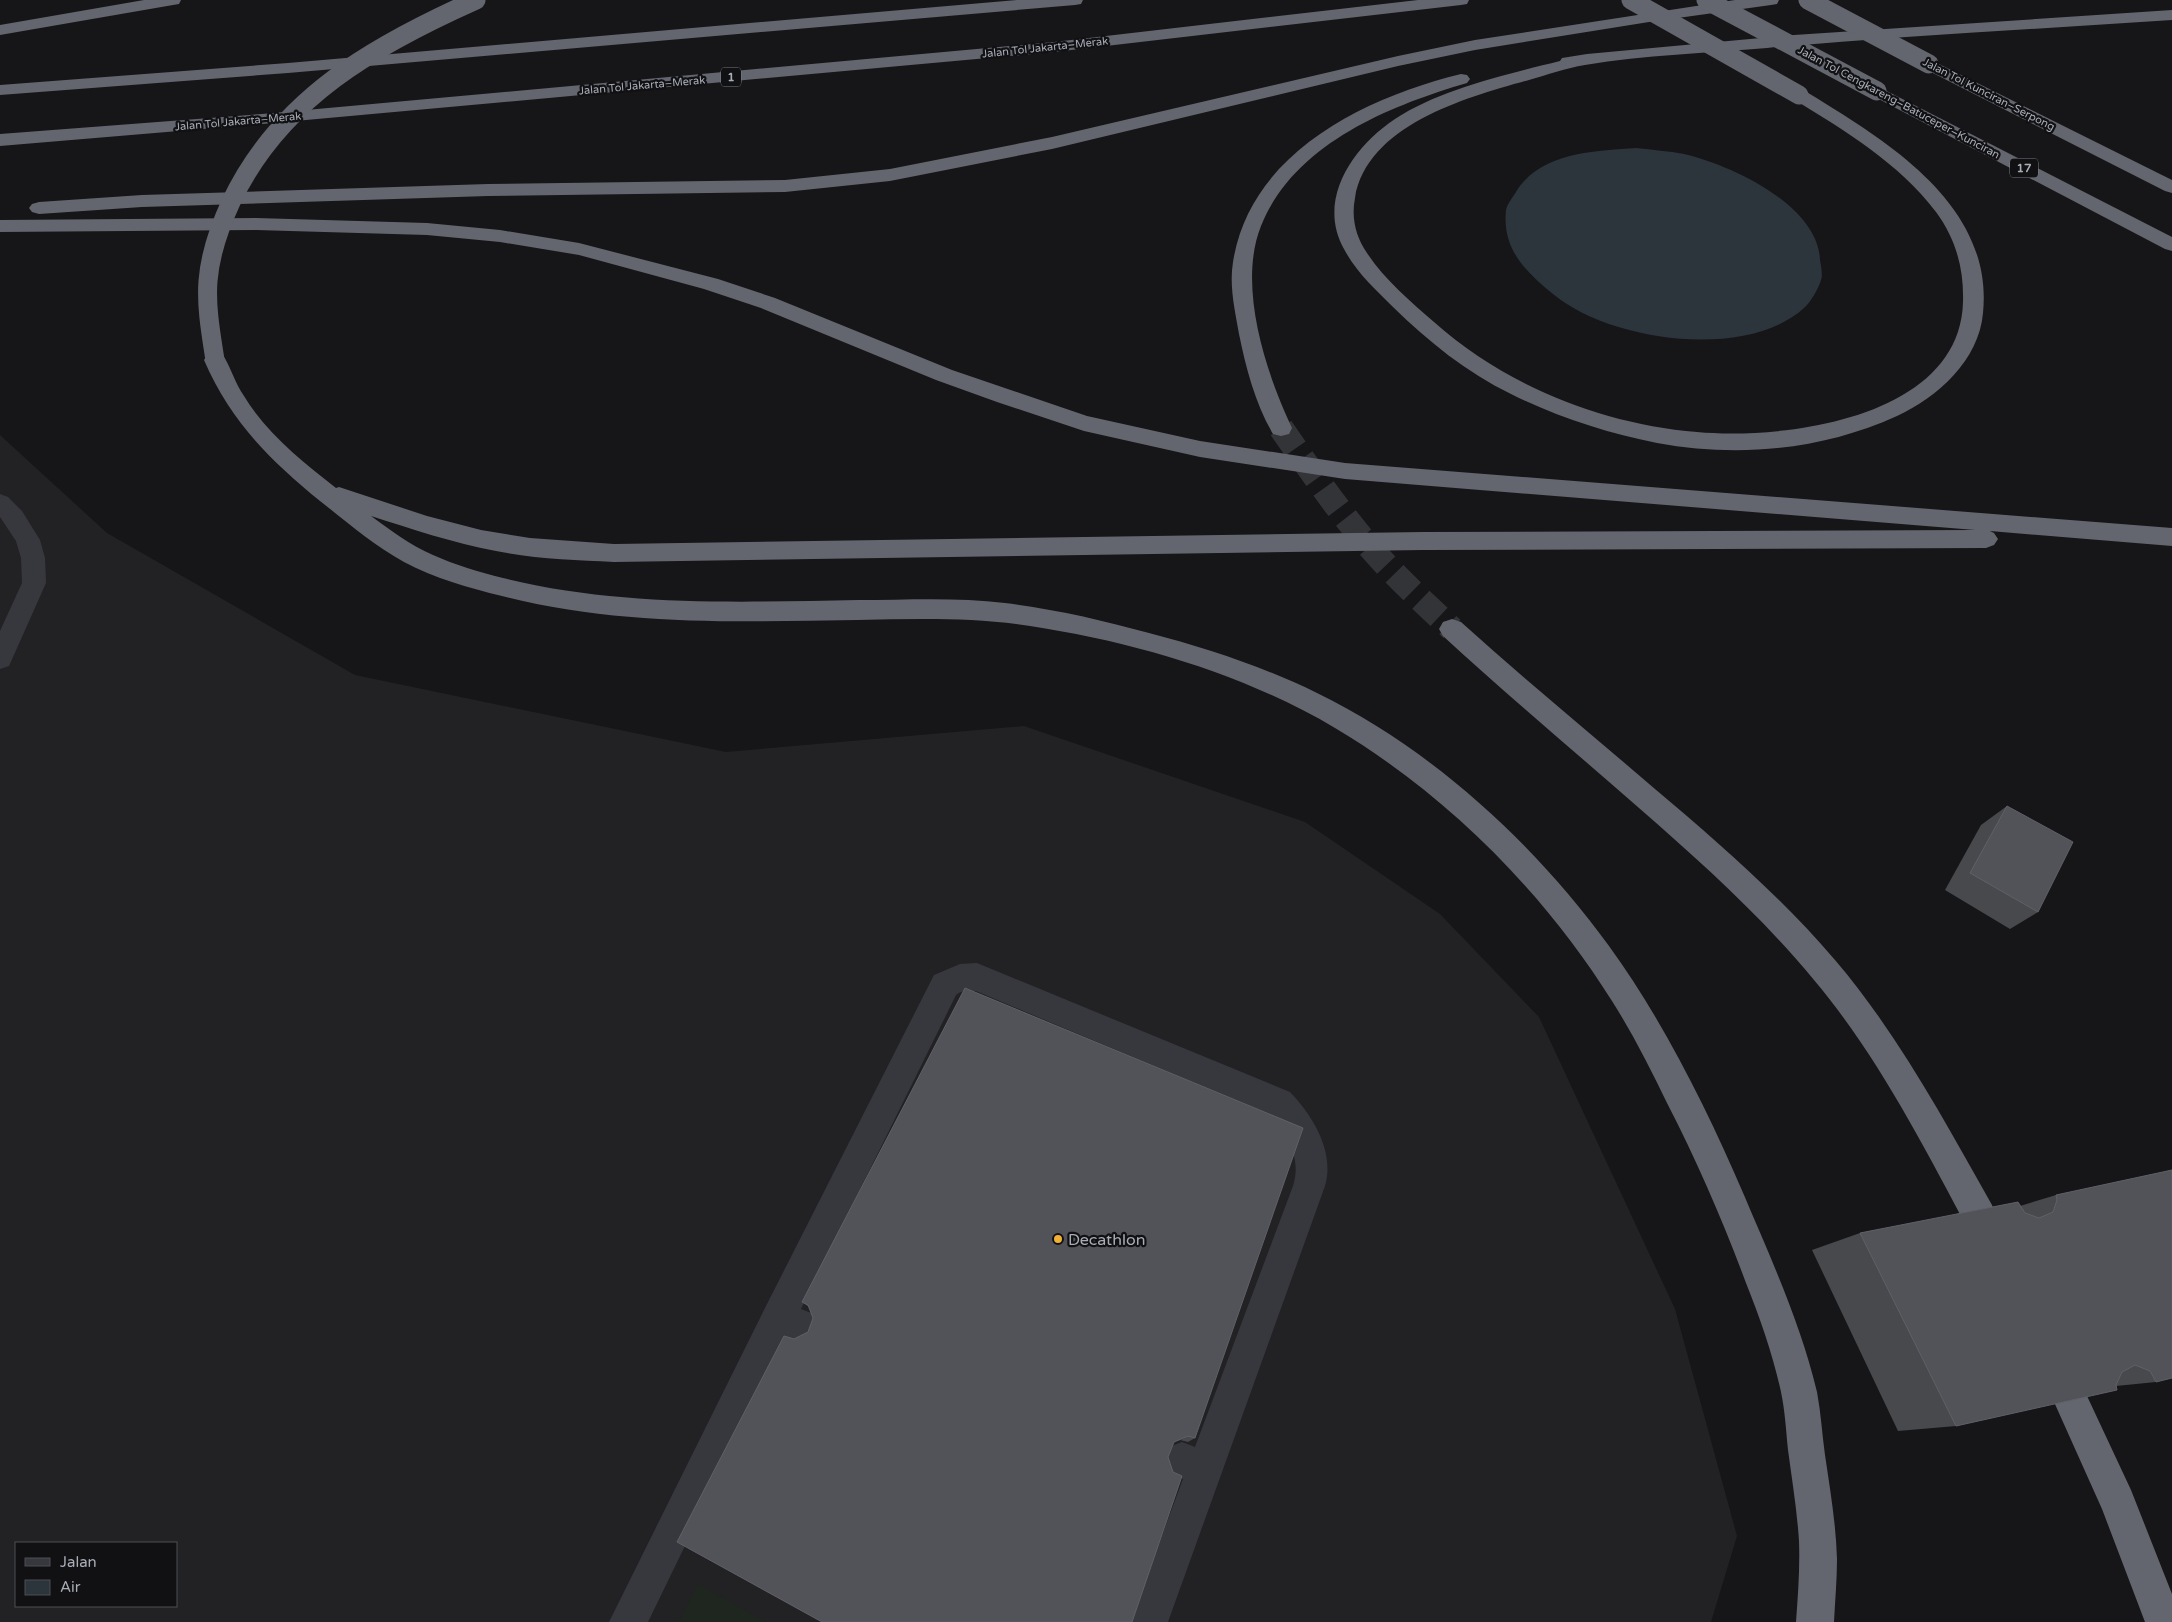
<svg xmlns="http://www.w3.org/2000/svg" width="2172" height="1622" font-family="'Varela Round',sans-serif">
<rect width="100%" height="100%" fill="#161618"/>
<path fill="#222225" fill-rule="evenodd" d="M 0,435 L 107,533 L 355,675 L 726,752 L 1024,726 L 1305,822 L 1440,914 L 1539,1017 L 1675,1309 L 1737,1536 L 1711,1622 L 0,1622 ZM 16,1543 L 176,1543 L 176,1606 L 16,1606 Z"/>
<path fill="#1e261f" d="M 698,1584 L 766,1622 L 679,1622 Z"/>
<path fill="#2c353c" d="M 1636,148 C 1652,150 1669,151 1684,154 C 1731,165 1818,205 1820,260 C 1821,266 1823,275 1821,280 C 1819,288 1810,303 1804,308 C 1746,361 1609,341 1553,294 C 1525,271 1502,249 1506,210 C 1507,204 1513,197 1516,192 C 1540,152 1595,151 1636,148 Z"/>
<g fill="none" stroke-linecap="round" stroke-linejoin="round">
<path stroke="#333438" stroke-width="25" stroke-dasharray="25 12" stroke-linecap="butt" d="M 1281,428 C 1309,468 1336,508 1368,545 C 1394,575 1423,602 1452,629"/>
<g fill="#37383d" fill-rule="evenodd">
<path d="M 0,494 L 8,497 L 22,511 L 40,540 L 45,558 L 46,583 L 9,666 L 0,669 L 0,631 L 22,583 L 21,558 L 16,541 L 0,517 Z"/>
<path d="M 977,963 L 1290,1092 C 1313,1116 1335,1152 1325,1186 L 1168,1622 L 1130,1622 L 1183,1479 L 1169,1473 L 1164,1460 L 1169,1447 L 1182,1442 L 1195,1447 L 1293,1186 C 1302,1157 1287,1135 1268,1114 L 976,991 C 968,990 962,990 956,995 L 801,1309 L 824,1318 L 829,1330 L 824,1342 L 812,1347 L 786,1338 L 648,1622 L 609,1622 L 766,1306 L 934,975 L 960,964 Z"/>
</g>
<g fill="#63666e" fill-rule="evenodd">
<path d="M 144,0 L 181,0 L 179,4 L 173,5 L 0,35 L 0,25 Z"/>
<path d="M 1017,0 L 1083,0 L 1081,4 L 1075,5 L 288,73 L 0,95 L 0,85 L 288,63 Z"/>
<path d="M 1418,0 L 1469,0 L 1467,4 L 1461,5 L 1054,52 L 262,124 L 0,146 L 0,134 L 262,114 L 1054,42 Z"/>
<path d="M 1735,0 L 1779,0 L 1777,4 L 1771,5 L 1649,22 L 1475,50 L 1398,66 L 1052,149 L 890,181 L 785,192 L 488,196 L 142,207 L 39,214 L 32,212 L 29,208 L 32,204 L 39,202 L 142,195 L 488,184 L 785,180 L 890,169 L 1052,137 L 1398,56 L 1475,40 Z"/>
<path d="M 2172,10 L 2172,20 C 2037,29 1902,36 1767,48 C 1707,53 1645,55 1585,65 C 1566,68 1547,75 1529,80 C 1467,97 1367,125 1355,198 C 1351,218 1356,237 1367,253 C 1384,279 1411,302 1434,322 C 1506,386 1602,424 1697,432 C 1785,440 1960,418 1963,302 C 1964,269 1956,239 1936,212 C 1899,163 1844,130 1793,99 L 1790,95 L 1793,91 L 1799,90 L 1805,91 C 1885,140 1994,204 1983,313 C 1979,360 1938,397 1897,416 C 1822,450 1739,458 1657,443 C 1607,433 1557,417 1511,394 C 1466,372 1429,342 1393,307 C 1375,289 1356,272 1344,249 C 1316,199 1354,146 1395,119 C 1440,89 1508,74 1560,61 L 1562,58 L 1587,54 L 1794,35 Z"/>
<path d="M 1929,59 L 2172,180 L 2172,193 L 2165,191 L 1923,68 L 1920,64 L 1923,60 Z"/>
<path d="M 1461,74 L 1467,75 L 1470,79 L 1467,83 C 1389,106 1294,144 1261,226 C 1237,286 1266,373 1292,428 L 1289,434 L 1281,436 L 1273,434 C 1255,403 1246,368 1239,334 C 1235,311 1229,286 1233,262 C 1250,153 1364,98 1461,74 Z"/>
<path d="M 1877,86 L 2172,237 L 2172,251 L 2165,249 L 1871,95 L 1868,91 L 1871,87 Z"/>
<path d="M 256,218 L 427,223 L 500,230 L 579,243 L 718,279 L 775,298 L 952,370 L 1087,416 L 1200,441 L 1345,463 L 2172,528 L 2172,546 L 1990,531 L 1994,533 L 1998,539 L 1994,545 L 1986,548 L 1423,550 L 614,562 C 575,560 535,559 496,551 C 453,543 412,529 371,516 C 390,530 410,545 433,555 C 455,565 479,572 503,578 C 619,607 740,602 858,600 C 907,600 957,597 1005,603 C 1054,609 1102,620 1149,633 C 1207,648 1264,667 1317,693 C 1432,749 1534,843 1609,946 C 1664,1022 1707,1109 1744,1195 C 1771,1259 1801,1324 1817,1392 C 1821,1413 1822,1434 1825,1455 C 1830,1489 1836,1524 1837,1559 C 1837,1580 1835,1601 1834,1622 L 1796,1622 C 1798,1595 1800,1568 1799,1541 C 1797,1510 1792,1480 1788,1450 C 1786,1430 1785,1411 1781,1392 C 1773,1355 1760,1318 1746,1283 C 1723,1221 1697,1161 1667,1103 C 1650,1068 1633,1034 1612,1001 C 1544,892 1446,794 1335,728 C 1244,674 1135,642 1030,626 C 973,617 915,619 857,620 C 738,622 618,626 502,596 C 469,588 434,578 404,562 C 373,545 347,522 320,501 C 269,459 231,422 204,360 L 207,355 L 215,353 L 223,355 C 231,368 235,383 244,396 C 267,434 302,461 336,488 L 339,487 L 427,516 L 481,530 L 530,538 L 614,544 L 1423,532 L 1975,530 L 1345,479 L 1200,457 L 1084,431 L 997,402 L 936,380 L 761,308 L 704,289 L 579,255 L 500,242 L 427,235 L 256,230 L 0,232 L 0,220 Z"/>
<path d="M 1452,619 L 1461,622 C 1524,679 1590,733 1655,789 C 1718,842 1781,897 1835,960 C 1898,1034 1944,1120 1992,1205 L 1996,1217 L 1992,1229 L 1980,1233 L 1968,1229 C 1922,1143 1877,1055 1814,980 C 1762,917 1701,862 1639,808 C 1574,751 1507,695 1443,636 L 1439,629 L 1443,622 Z"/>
<path d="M 2068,1375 L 2080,1381 L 2131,1490 L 2172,1594 L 2172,1622 L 2145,1622 L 2102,1509 L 2050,1393 L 2056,1381 Z"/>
</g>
<g stroke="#63666e" stroke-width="19">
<path d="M 1631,0 L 1799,95"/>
<path d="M 1706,0 L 1877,91"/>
<path d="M 1808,0 L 1929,64"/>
<path d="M 215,360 C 211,334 206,307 208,281 C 210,254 220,226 231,202 C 280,98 375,45 476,0"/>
</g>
</g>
<g fill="#47494d">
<path d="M 2007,806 L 2038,912 L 2010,929 L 1945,890 L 1981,825 Z"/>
<path d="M 2056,1195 L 2156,1382 L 2116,1386 L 1956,1426 L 1898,1431 L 1812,1250 L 1860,1233 L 2020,1206 Z"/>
<path d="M 802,1302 L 1195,1438 L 1188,1442 L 794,1339 L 808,1332 L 813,1318 L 809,1307 Z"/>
</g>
<path fill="#2f3033" d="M 1188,1436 L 1181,1440 L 1168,1445 L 1174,1442 Z"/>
<g fill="#525359" stroke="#5f6168">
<path d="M 2007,806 L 2073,842 L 2038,912 L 1970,873 Z"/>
<path d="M 965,988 L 1303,1128 L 1195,1438 L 1188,1436 L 1174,1442 L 1168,1457 L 1173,1472 L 1182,1476 L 1132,1622 L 822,1622 L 677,1542 L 784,1336 L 794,1339 L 808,1332 L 813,1318 L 808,1305 L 802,1302 Z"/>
<path d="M 2172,1170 L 2172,1378 L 2156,1382 L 2150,1371 L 2135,1365 L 2122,1372 L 2116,1385 L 2117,1390 L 1956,1426 L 1860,1233 L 2018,1202 L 2025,1213 L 2039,1218 L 2053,1212 L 2057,1200 L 2056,1195 Z"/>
</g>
<circle fill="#f2b134" stroke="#111113" stroke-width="2" cx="1058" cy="1239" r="5"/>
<g text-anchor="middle" stroke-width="4.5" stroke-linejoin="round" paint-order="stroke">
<g font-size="11" fill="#a8adb8" stroke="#111113">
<text transform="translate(1045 47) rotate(-6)" y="4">Jalan Tol Jakarta–Merak</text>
<text transform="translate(642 85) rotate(-5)" y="4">Jalan Tol Jakarta–Merak</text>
<text transform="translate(1989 94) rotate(27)" y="4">Jalan Tol Kunciran–Serpong</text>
<text transform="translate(1899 102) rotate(28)" y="4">Jalan Tol Cengkareng–Batuceper–Kunciran</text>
<text transform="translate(238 121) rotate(-5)" y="4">Jalan Tol Jakarta–Merak</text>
</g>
<g fill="#111113" stroke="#7b7e86" stroke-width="1">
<rect x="721" y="67.5" width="20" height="19" rx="4"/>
<rect x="2010" y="158.5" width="28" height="19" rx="4"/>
</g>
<g font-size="12" font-weight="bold" fill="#a8adb8">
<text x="731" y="81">1</text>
<text x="2024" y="172">17</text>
</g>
<g font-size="16" fill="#a8adb8" stroke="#111113" text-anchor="start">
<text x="1068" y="1245">Decathlon</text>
</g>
</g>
<rect x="15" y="1542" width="162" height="65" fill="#111113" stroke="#4d4f55"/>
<rect x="25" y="1558" width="25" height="8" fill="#37383d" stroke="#4d4f55"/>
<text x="60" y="1567" font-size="15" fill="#a8adb8">Jalan</text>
<rect x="25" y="1580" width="25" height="15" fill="#2c353c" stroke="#4d4f55"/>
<text x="60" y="1592" font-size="15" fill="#a8adb8">Air</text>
</svg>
